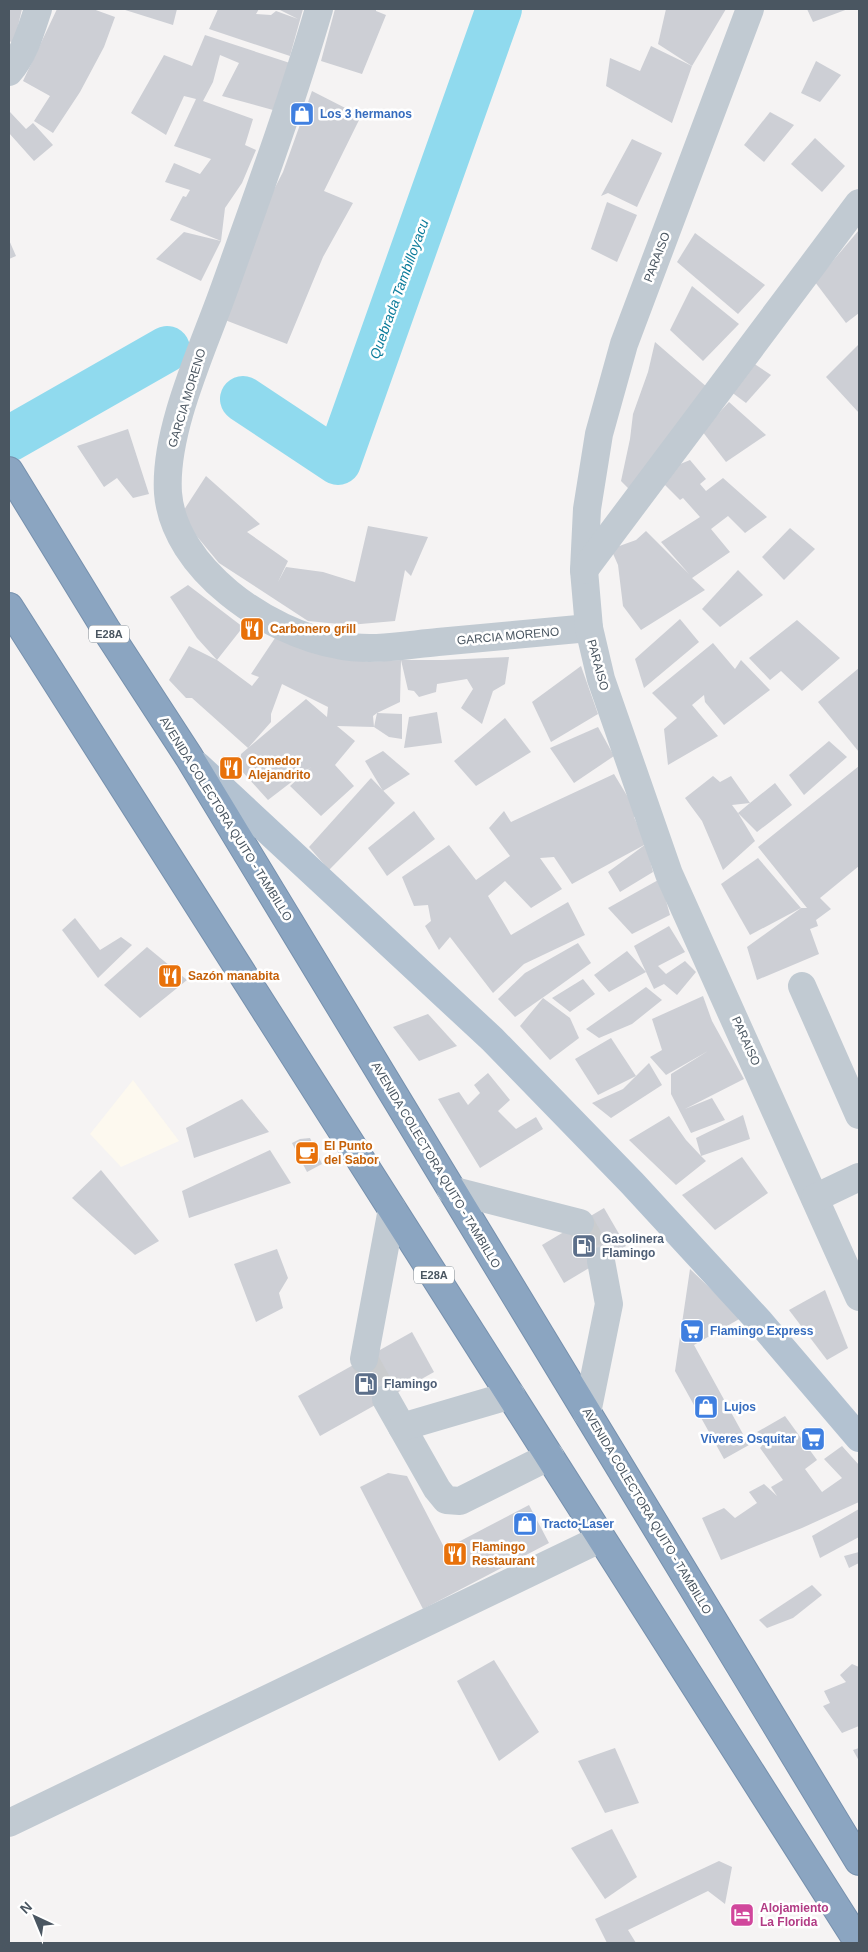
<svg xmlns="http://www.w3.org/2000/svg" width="868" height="1952" font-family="Helvetica,sans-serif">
<rect width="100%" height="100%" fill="#f5f3f3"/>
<path fill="#fdf9ef" d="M 133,1080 L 179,1141 L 121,1167 L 90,1134 Z"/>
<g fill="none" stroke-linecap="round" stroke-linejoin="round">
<g stroke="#90daee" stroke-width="46">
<path d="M 243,399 L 338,462 L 499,9"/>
<path d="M 9,439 L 167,349"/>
</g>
</g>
<g fill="#cdcfd5">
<path d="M 9,9 L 22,9 L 14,43 L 9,41 Z"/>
<path d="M 57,9 L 93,9 L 115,17 L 104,47 L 80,92 L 53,133 L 34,121 L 50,96 L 23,81 Z"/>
<path d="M 122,9 L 177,9 L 173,25 Z"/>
<path d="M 218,9 L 259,9 L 256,14 L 271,15 L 276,11 L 298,19 L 278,9 L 303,9 L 290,56 L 209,29 Z"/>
<path d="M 335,9 L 376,9 L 376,11 L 386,15 L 362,74 L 321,61 Z"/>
<path d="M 666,9 L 726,9 L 692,66 L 658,44 Z"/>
<path d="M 807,9 L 848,9 L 813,22 Z"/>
<path d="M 205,35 L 296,65 L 273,110 L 222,96 L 239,63 L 220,55 L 213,82 L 203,101 L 253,119 L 245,145 L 256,150 L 242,183 L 225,208 L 221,241 L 170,220 L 183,196 L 186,197 L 190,190 L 165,182 L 174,163 L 200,174 L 211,159 L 174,146 L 196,99 L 184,96 L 166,135 L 131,113 L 164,55 L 192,66 Z"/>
<path d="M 651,46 L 692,66 L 672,123 L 606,86 L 610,58 L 640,71 Z"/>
<path d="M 816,61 L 841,75 L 820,102 L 801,93 Z"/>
<path d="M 312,91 L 361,116 L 324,191 L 353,203 L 323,257 L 287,344 L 225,320 L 251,234 L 283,172 Z"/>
<path d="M 10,112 L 26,129 L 33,123 L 53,145 L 34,161 L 9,133 Z"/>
<path d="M 770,112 L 794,125 L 764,162 L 744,145 Z"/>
<path d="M 815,138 L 845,166 L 822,192 L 791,164 Z"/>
<path d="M 632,139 L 662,153 L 637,207 L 608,193 L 601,196 Z"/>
<path d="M 607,202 L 637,215 L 617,262 L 591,249 Z"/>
<path d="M 859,230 L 859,313 L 846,323 L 815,282 Z"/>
<path d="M 184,232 L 221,241 L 201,281 L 156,259 Z"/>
<path d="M 695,233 L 765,285 L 738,314 L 677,262 Z"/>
<path d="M 9,240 L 16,256 L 9,259 Z"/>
<path d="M 692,286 L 739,324 L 703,361 L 670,330 Z"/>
<path d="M 655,342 L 708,388 L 632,492 L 621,481 L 630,439 L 633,414 L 648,372 Z"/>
<path d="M 859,344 L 859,413 L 826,377 Z"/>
<path d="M 750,361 L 771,375 L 746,403 L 726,388 Z"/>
<path d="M 729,402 L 766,435 L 726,462 L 702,431 Z"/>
<path d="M 128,429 L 149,494 L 133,498 L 117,478 L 104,487 L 77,446 Z"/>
<path d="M 690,460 L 706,479 L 700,484 L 706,491 L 723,478 L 767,517 L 745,533 L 728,516 L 711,529 L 730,552 L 692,578 L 705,590 L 641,630 L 623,606 L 618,565 L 611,549 L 636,540 L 646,531 L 689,574 L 661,542 L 700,517 L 683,498 L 680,500 L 664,484 L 673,467 Z"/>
<path d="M 206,476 L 260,524 L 247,532 L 288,561 L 278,582 L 286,567 L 323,572 L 355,582 L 368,526 L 428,537 L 411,576 L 405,570 L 395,621 L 349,625 L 308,621 L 219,563 L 180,516 Z"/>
<path d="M 790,528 L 815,549 L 784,580 L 762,557 Z"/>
<path d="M 738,570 L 763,595 L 720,627 L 702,609 Z"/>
<path d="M 188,585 L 243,627 L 217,660 L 252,686 L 259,677 L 251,674 L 275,638 L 339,652 L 367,662 L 401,660 L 400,702 L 377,713 L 402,714 L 402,739 L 389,737 L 374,727 L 377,713 L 373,716 L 374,727 L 337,726 L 355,741 L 335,765 L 354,786 L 321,816 L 290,786 L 311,767 L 268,800 L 240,769 L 241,754 L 248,748 L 306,699 L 327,717 L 328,707 L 282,684 L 271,714 L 271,722 L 248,748 L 192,698 L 186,698 L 169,680 L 189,646 L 217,660 L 197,638 L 170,597 Z"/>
<path d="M 680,619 L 699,642 L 644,688 L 635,659 Z"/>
<path d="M 797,620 L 840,658 L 802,691 L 781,671 L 770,680 L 749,658 Z"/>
<path d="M 713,643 L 735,669 L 741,660 L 770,690 L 724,725 L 705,702 L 704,695 L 692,705 L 718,736 L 668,765 L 664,729 L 677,718 L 652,693 Z"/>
<path d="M 509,657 L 505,684 L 493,691 L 482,724 L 461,708 L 473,689 L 467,679 L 437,684 L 436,692 L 419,697 L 414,691 L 408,690 L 401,660 L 443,660 Z"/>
<path d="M 581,666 L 598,714 L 551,742 L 532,702 Z"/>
<path d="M 859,668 L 859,752 L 818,702 Z"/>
<path d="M 437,712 L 442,743 L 404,748 L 409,717 Z"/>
<path d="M 505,718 L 531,752 L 476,786 L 454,761 Z"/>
<path d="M 598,727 L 614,756 L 574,783 L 550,748 Z"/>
<path d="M 829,741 L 847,757 L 804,795 L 789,775 Z"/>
<path d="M 383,751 L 410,774 L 383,791 L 365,761 Z"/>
<path d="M 859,766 L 859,866 L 820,898 L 831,909 L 816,920 L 818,926 L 810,929 L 819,954 L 757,980 L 747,947 L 801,908 L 807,908 L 758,847 Z"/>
<path d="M 614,774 L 638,814 L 634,817 L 646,844 L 653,872 L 620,892 L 608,872 L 646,844 L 572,884 L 554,857 L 540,858 L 562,889 L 531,908 L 505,881 L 488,896 L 511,935 L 568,902 L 585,935 L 524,964 L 493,993 L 450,937 L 439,950 L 425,926 L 431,921 L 428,905 L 414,906 L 402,877 L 449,845 L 476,880 L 510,856 L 489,828 L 504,811 L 511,822 Z"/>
<path d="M 713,776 L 720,782 L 731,776 L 750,803 L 732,805 L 738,813 L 750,803 L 775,783 L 792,805 L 757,832 L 738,813 L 755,841 L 723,870 L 702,821 L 685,798 Z"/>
<path d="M 371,778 L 395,803 L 329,870 L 309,847 Z"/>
<path d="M 414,811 L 435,839 L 387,876 L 368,848 Z"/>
<path d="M 758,858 L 801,908 L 750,935 L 721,884 Z"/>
<path d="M 660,879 L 670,915 L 632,934 L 608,908 Z"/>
<path d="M 75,918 L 100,950 L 121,937 L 132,945 L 98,978 L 62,930 Z"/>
<path d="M 669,926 L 685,952 L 658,966 L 666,974 L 685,961 L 696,972 L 677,995 L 664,984 L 654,989 L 646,972 L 609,992 L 594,975 L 627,951 L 646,972 L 634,946 Z"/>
<path d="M 578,943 L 591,963 L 548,994 L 515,1017 L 498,999 L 525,973 Z"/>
<path d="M 147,947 L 187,980 L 140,1018 L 104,985 Z"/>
<path d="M 583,979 L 595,994 L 570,1012 L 552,998 Z"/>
<path d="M 646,987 L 662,1000 L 632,1024 L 599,1038 L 586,1029 Z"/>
<path d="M 703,996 L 712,1021 L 744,1079 L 685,1109 L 712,1098 L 725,1120 L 691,1133 L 671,1094 L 671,1074 L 708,1051 L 666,1075 L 650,1057 L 662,1050 L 652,1019 Z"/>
<path d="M 543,998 L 570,1018 L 579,1038 L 550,1060 L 520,1026 Z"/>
<path d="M 428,1014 L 457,1046 L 419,1061 L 393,1027 Z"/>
<path d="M 611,1038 L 636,1076 L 598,1095 L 575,1059 Z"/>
<path d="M 649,1063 L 662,1085 L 611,1118 L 592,1103 L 623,1089 Z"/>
<path d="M 488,1073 L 510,1100 L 498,1111 L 516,1129 L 536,1117 L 543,1129 L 480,1168 L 438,1099 L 459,1092 L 468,1105 L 480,1093 L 474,1085 Z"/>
<path d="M 242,1099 L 269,1132 L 194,1158 L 186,1128 Z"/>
<path d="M 743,1115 L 750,1139 L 701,1156 L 706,1161 L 676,1185 L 629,1140 L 669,1116 L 686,1140 L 701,1156 L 696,1138 Z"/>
<path d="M 310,1138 L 322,1164 L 307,1172 L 292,1143 L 300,1139 Z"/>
<path d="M 270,1150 L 291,1183 L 189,1218 L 182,1191 Z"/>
<path d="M 742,1157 L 768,1193 L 715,1230 L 682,1195 Z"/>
<path d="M 101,1170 L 159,1241 L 135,1255 L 72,1198 Z"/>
<path d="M 604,1208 L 626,1246 L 564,1283 L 542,1245 Z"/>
<path d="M 277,1249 L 288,1278 L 279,1293 L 283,1308 L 256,1322 L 234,1264 Z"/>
<path d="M 690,1269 L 741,1318 L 694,1345 L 749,1445 L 724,1459 L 675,1371 Z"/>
<path d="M 825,1290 L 848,1348 L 827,1360 L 789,1310 Z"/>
<path d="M 412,1332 L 434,1372 L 320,1436 L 298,1396 Z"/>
<path d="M 785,1416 L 817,1460 L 805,1469 L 822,1492 L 842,1478 L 824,1459 L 842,1446 L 859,1465 L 859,1502 L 802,1528 L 721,1560 L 702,1518 L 724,1508 L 735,1518 L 757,1503 L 749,1492 L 764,1484 L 777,1496 L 771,1487 L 783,1480 L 760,1448 L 768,1438 L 757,1432 Z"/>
<path d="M 388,1473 L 407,1476 L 445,1549 L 529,1505 L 549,1543 L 423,1609 L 360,1487 Z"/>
<path d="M 859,1509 L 859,1537 L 820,1558 L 812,1536 Z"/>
<path d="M 859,1552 L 859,1563 L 849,1568 L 844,1556 Z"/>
<path d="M 812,1585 L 822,1595 L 793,1618 L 767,1628 L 759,1620 Z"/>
<path d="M 494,1660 L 539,1732 L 499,1761 L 457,1681 Z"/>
<path d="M 852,1664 L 859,1667 L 859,1726 L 842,1733 L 823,1706 L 830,1703 L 824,1691 L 846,1682 L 840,1675 Z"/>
<path d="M 615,1748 L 639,1803 L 605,1813 L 578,1761 Z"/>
<path d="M 859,1748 L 859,1761 L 853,1750 Z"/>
<path d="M 612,1829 L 637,1877 L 605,1899 L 571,1848 Z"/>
<path d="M 719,1861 L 732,1867 L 725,1904 L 708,1891 L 628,1930 L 636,1943 L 607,1943 L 595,1919 Z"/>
</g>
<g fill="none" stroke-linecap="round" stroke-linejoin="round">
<g stroke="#caccce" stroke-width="28" stroke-dasharray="28 14" stroke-linecap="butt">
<path d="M 580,1223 L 601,1261"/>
<path d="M 364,1359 L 386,1399"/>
</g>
<defs>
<g id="highway">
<path d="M 9,471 L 107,631 L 189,757 L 859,1861"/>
<path d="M 9,607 L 859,1943"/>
</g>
</defs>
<use href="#highway" stroke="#7690ad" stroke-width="30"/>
<g stroke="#c1cad2" stroke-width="28">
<path d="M 319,9 C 291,105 256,200 222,295 C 201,353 164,432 168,493 C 174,569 268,633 338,645 C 371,652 405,645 438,642 C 488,637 539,633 589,628"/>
<path d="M 750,9 L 624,344 L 599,434 L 587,509 L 584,570 L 589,628 L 601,679 L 669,874 L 859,1297"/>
<path d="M 9,72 C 24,55 31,30 38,9"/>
<path d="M 584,570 L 859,203"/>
<path d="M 802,986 L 859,1115"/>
<path d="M 451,1190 L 580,1223"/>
<path d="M 815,1198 L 859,1177"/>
<path d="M 364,1359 L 392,1209"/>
<path d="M 386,1399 L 437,1489 L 446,1500 L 460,1501 L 550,1456"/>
<path d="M 587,1413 L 609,1304 L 601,1261"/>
<path d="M 402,1427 L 511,1395"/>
<path d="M 9,1823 L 600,1539"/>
</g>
<path stroke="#b3c2d1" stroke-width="28" d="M 198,766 L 492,1039 L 632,1183 L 760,1322 L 859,1438"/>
<use href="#highway" stroke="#8ba5c1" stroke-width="28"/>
</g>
<defs>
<symbol id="shop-square" viewBox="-11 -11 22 22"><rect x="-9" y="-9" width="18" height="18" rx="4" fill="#3f7fe0" stroke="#fff"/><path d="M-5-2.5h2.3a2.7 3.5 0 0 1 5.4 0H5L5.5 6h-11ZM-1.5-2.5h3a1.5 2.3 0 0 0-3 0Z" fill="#fff"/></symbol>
<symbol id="restaurant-square" viewBox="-11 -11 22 22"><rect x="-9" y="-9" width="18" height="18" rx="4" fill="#e8710a" stroke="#fff"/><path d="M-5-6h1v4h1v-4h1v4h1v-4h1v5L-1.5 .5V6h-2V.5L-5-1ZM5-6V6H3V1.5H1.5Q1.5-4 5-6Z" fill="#fff"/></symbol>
<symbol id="cafe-square" viewBox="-11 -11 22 22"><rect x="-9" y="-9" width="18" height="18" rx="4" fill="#e8710a" stroke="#fff"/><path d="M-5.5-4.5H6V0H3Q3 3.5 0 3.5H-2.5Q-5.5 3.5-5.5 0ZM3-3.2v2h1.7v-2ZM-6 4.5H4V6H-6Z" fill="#fff"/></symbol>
<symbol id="fuel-square" viewBox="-11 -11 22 22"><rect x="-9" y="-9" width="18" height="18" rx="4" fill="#5c6f8a" stroke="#fff"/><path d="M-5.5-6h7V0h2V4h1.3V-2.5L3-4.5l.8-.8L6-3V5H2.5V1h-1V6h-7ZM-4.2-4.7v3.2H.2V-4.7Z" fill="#fff"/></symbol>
<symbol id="supermarket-square" viewBox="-11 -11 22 22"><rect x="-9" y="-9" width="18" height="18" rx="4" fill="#3f7fe0" stroke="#fff"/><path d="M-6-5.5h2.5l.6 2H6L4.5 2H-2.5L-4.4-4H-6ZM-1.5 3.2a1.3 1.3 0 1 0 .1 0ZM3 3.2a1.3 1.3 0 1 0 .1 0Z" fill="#fff"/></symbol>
<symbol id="hotel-square" viewBox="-11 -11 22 22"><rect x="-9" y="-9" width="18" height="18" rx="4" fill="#d1479c" stroke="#fff"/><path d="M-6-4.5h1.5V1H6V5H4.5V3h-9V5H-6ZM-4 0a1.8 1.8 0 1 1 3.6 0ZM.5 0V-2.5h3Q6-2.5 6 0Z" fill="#fff"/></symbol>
</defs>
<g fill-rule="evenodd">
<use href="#shop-square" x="288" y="100" width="28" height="28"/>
<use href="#restaurant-square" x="238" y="615" width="28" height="28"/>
<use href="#restaurant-square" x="217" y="754" width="28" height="28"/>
<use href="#restaurant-square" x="156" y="962" width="28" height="28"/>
<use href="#cafe-square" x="293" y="1139" width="28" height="28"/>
<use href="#fuel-square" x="570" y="1232" width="28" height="28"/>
<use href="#supermarket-square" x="678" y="1317" width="28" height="28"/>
<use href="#fuel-square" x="352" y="1370" width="28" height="28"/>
<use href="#shop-square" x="692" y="1393" width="28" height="28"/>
<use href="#supermarket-square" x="799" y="1425" width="28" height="28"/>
<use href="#shop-square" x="511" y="1510" width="28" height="28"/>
<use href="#restaurant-square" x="441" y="1540" width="28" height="28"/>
<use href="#hotel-square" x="728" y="1901" width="28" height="28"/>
</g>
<g text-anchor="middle" stroke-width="5" stroke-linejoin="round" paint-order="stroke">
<g fill="#fff" stroke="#808990" stroke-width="1">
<rect x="89" y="625.5" width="40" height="17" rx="4"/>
<rect x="414" y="1266.5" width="40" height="17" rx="4"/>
</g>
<g font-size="11" font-weight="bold" fill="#4a5661">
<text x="109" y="638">E28A</text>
<text x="434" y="1279">E28A</text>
</g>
<g font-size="12" font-weight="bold" fill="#366cbe" stroke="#fff" text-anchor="start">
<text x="320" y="118">Los 3 hermanos</text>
<text x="710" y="1335">Flamingo Express</text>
<text x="724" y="1411">Lujos</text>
<text x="796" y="1443" text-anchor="end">Víveres Osquitar</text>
<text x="542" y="1528">Tracto-Laser</text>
</g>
<g font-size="12" fill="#4a5661" stroke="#fff">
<text transform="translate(657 257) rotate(-69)" y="4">PARAISO</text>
<text transform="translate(187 398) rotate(-73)" y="4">GARCIA MORENO</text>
<text transform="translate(508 636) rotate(-5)" y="4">GARCIA MORENO</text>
<text transform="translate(598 665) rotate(75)" y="4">PARAISO</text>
<text transform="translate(226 819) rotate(58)" y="4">AVENIDA COLECTORA QUITO - TAMBILLO</text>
<text transform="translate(746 1041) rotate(66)" y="4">PARAISO</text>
<text transform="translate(436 1165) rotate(59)" y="4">AVENIDA COLECTORA QUITO - TAMBILLO</text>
<text transform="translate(647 1511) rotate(59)" y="4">AVENIDA COLECTORA QUITO - TAMBILLO</text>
</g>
<g font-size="12" font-weight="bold" fill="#c56008" stroke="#fff" text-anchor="start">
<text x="270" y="633">Carbonero grill</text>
<text x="248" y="765">Comedor<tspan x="248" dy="14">Alejandrito</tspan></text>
<text x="188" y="980">Sazón manabita</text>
<text x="324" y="1150">El Punto<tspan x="324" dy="14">del Sabor</tspan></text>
<text x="472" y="1551">Flamingo<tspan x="472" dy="14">Restaurant</tspan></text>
</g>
<g font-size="12" font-weight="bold" fill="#4e5e75" stroke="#fff" text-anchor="start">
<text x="602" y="1243">Gasolinera<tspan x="602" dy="14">Flamingo</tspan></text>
<text x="384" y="1388">Flamingo</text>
</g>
<g font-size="12" font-weight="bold" fill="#b23c85" stroke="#fff" text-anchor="start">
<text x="760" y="1912">Alojamiento<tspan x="760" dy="14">La Florida</tspan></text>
</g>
<g font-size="14" font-style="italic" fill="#0c7c9b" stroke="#fff">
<text transform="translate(399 289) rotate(-70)" y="5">Quebrada Tambilloyacu</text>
</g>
</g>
<rect width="868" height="1952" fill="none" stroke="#4a5661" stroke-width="20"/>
<g transform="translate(35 1917) rotate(316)" stroke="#ffffff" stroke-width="4" paint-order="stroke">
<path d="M0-4L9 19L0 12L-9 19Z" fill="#4a5661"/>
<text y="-8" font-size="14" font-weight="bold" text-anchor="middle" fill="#4a5661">N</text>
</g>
</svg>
